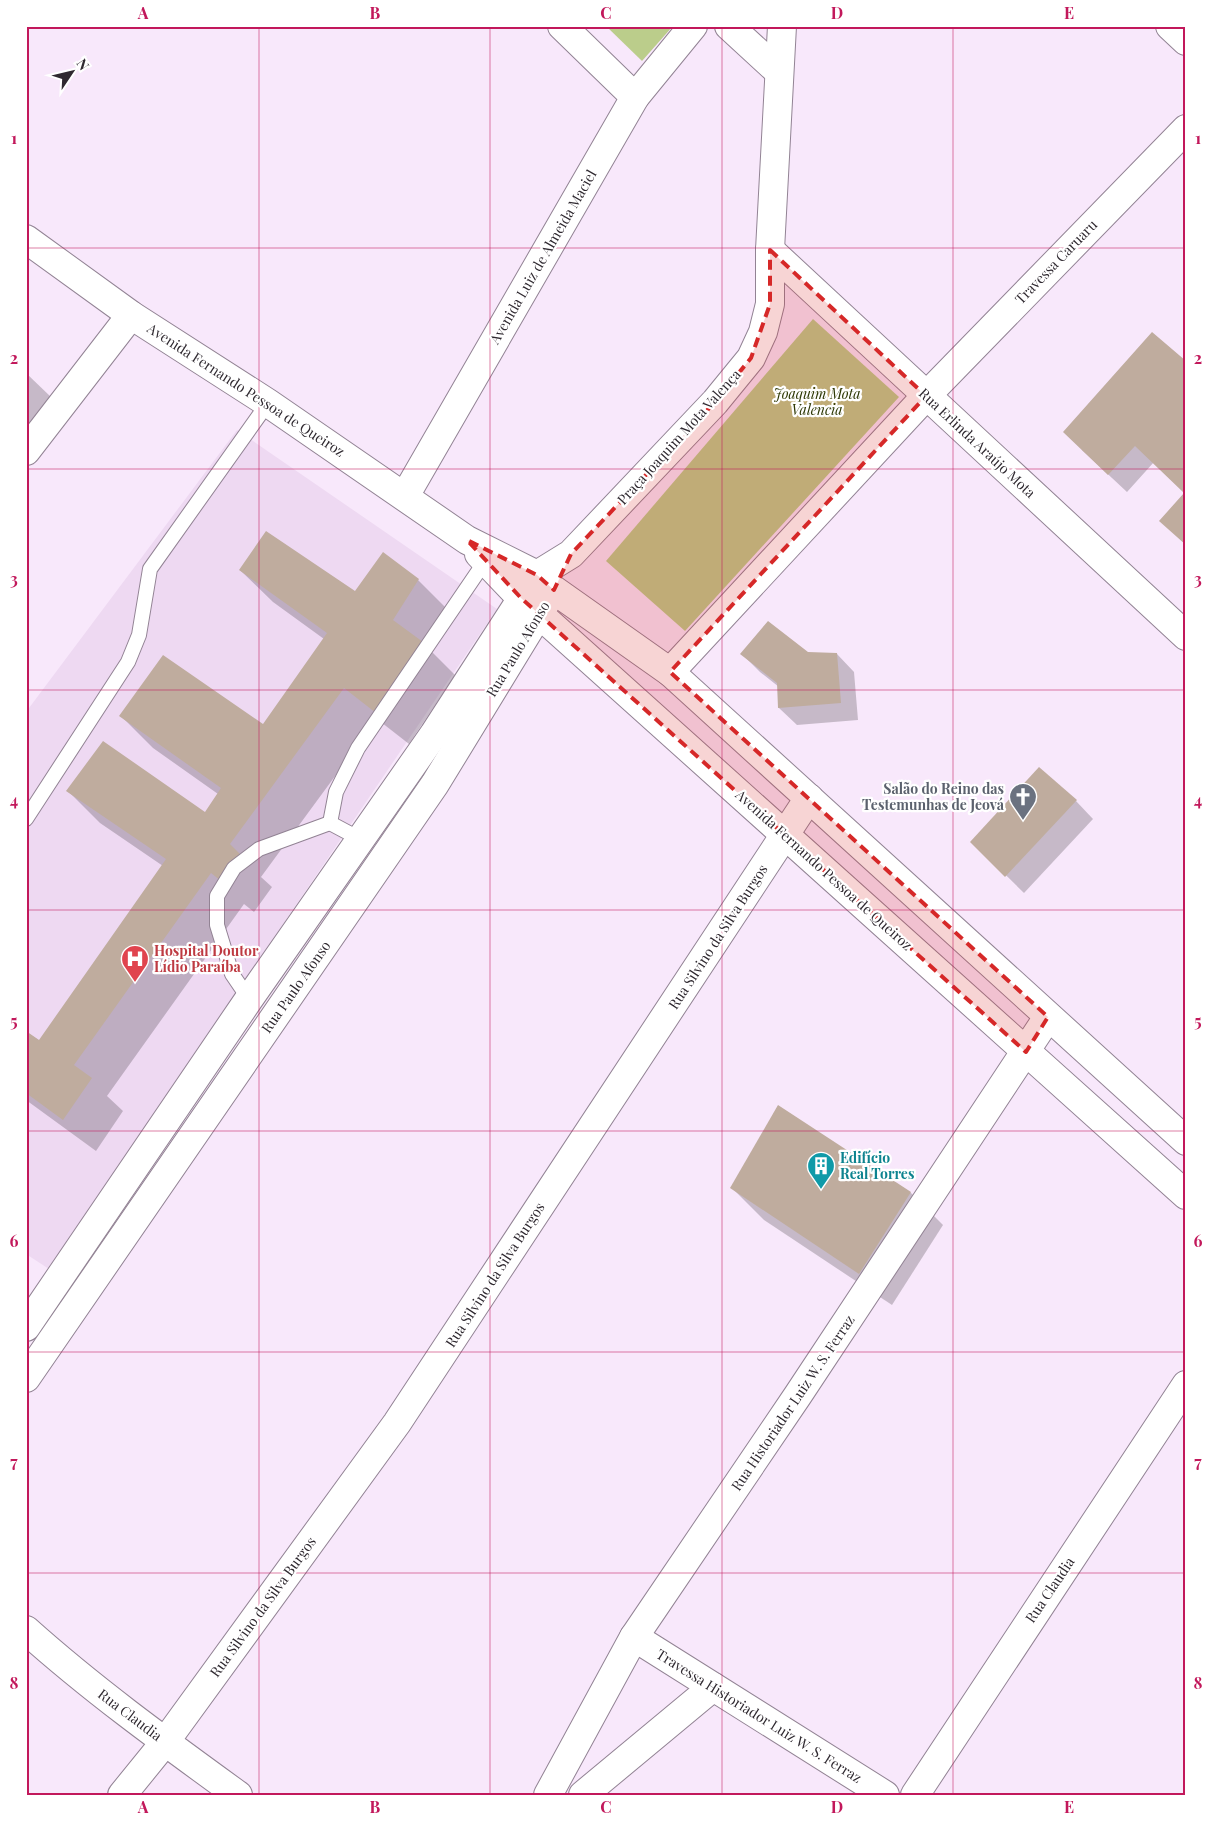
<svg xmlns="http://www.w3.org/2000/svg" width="1212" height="1821" font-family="'Playfair Display',serif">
<rect width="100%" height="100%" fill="#f8e8fb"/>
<path fill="#eed9f2" d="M 237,430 L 497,609 L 49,1269 L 26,1254 L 26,712 Z"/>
<g fill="#bbcd8b">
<path d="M 606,26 L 673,26 L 642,61 Z"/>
<path d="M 813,319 L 899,397 L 685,631 L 606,561 Z"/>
</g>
<g fill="#0003">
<path d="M 1186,362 L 1186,545 L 1179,538 L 1186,494 L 1154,462 L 1127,492 L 1082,450 Z"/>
<path d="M 26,373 L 52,398 L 26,427 Z"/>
<path d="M 240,570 L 356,593 L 418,580 L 450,612 L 428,648 L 455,675 L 409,744 L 377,719 L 261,877 L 272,887 L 254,912 L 244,904 L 107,1096 L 123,1111 L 96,1151 L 26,1100 L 26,1032 L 40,1041 L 163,866 L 100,823 L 68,791 L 206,813 L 218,794 L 153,748 L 121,716 L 263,726 L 324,639 L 273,602 Z"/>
<path d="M 742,654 L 837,654 L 854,672 L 858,720 L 797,725 L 779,708 L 779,687 L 760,672 Z"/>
<path d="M 1076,801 L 1093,819 L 1024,893 L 972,842 Z"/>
<path d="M 778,1106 L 911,1193 L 943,1225 L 892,1305 L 764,1220 L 732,1188 Z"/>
</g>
<g fill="#bfac9e">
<path d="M 1152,332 L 1186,361 L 1186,545 L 1159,521 L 1184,493 L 1135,446 L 1108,475 L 1063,432 Z"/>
<path d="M 266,531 L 355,591 L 383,552 L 419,579 L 393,620 L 423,642 L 376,713 L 344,688 L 230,844 L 240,854 L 221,881 L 211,873 L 74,1065 L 92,1078 L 63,1120 L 26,1093 L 26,1031 L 39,1040 L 166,859 L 66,791 L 103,741 L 205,812 L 221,788 L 119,716 L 163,655 L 263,724 L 327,633 L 239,570 Z"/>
<path d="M 768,621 L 808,652 L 837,653 L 841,703 L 778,708 L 777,683 L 740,654 Z"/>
<path d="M 1039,767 L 1077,800 L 1005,877 L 970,842 Z"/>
<path d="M 778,1105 L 911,1192 L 859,1274 L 730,1188 Z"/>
</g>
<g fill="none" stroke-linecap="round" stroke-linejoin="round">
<defs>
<g id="service">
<path d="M 26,819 L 128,662 L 139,635 L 150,569 L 268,403"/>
<path d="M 360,839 L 330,823 L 336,792 L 358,748 L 488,557"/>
<path d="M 249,999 L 232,974 L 217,925 L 217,896 L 234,868 L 259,849 L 330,823"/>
</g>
<g id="minor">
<path d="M 562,26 L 635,97"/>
<path d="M 729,26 L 778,71"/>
<path d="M 1170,26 L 1186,41"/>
<path d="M 770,250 L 1186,636"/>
<path d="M 26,451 L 131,315"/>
<path d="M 405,496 L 635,97 L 693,26"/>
<path d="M 670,672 L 926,396 L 1186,129"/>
<path d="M 26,1327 L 249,999 L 434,734 L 537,575 L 571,554 L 715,402 L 751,358 L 763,332 L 770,304 L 770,250 L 782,26"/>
<path d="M 26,1378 L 435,784 L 551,594"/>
<path d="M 26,1630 C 93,1690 165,1742 238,1795"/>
<path d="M 634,1637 L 885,1795"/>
<path d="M 122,1795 L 165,1742 L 397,1423 L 809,798"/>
<path d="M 548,1795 L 634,1637 L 798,1395 L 1048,1017"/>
<path d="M 583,1795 L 713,1687"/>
<path d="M 915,1795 L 1186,1385"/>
</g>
<g id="tertiary">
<path d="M 26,239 L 131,315 L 268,403 L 467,540 L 537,575 L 554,590 L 670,672 L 1186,1141"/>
<path d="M 479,554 L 521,598 L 539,614 L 1186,1195"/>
</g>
</defs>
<use href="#service" stroke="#928394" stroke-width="16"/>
<use href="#minor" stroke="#928394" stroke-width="30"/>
<use href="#tertiary" stroke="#928394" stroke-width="30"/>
<use href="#service" stroke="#fff" stroke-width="14"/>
<use href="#minor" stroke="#fff" stroke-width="28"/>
<use href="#tertiary" stroke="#fff" stroke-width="28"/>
</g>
<path fill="#d62828" fill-opacity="0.2" stroke="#d62828" stroke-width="4" stroke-dasharray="10 6" stroke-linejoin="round" d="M 770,250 L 926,396 L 670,672 L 1048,1017 L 1026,1052 L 521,598 L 467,540 L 537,575 L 554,590 L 571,554 L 715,402 L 751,358 L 770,304 Z"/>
<path fill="none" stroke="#c2185b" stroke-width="1" stroke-opacity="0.55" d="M 259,26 L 259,1795M 490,26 L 490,1795M 722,26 L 722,1795M 953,26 L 953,1795M 26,248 L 1186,248M 26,469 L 1186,469M 26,690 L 1186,690M 26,910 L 1186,910M 26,1131 L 1186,1131M 26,1352 L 1186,1352M 26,1573 L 1186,1573"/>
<defs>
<symbol id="church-pin" viewBox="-11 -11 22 30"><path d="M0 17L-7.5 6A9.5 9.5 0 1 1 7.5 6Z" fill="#6b7280" stroke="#fff"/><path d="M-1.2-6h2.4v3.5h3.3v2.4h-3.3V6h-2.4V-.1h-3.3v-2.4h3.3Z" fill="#fff"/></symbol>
<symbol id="hospital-pin" viewBox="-11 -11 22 30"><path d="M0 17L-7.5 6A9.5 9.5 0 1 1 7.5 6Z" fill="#e0444e" stroke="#fff"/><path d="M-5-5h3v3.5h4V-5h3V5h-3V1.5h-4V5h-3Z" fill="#fff"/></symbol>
<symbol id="building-pin" viewBox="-11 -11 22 30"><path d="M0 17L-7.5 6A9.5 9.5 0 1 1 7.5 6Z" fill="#0f9aa8" stroke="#fff"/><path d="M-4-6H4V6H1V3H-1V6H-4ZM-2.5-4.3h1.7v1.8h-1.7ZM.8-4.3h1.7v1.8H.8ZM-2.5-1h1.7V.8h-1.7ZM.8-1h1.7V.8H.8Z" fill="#fff"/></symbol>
</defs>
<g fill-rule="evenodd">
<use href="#church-pin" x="1007" y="781" width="32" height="43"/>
<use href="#hospital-pin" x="119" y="943" width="32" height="43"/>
<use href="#building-pin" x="805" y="1150" width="32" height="43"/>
</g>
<g text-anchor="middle" stroke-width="4.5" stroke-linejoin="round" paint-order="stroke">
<g font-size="14" fill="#2f2930" stroke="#fff">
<text transform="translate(543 257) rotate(-60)" y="5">Avenida Luiz de Almeida Maciel</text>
<text transform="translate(1056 262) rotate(-46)" y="5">Travessa Caruaru</text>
<text transform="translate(246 390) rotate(33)" y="5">Avenida Fernando Pessoa de Queiroz</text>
<text transform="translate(679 437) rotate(-48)" y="5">Praça Joaquim Mota Valença</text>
<text transform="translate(977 443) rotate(43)" y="5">Rua Erlinda Araújo Mota</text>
<text transform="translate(518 649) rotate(-59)" y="5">Rua Paulo Afonso</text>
<text transform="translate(824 870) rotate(42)" y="5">Avenida Fernando Pessoa de Queiroz</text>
<text transform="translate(718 937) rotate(-57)" y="5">Rua Silvino da Silva Burgos</text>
<text transform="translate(296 987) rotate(-55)" y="5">Rua Paulo Afonso</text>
<text transform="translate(495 1275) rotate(-57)" y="5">Rua Silvino da Silva Burgos</text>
<text transform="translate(793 1403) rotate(-56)" y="5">Rua Historiador Luiz W. S. Ferraz</text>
<text transform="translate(1050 1590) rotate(-56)" y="5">Rua Claudia</text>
<text transform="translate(263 1607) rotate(-54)" y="5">Rua Silvino da Silva Burgos</text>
<text transform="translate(130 1715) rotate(37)" y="5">Rua Claudia</text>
<text transform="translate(759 1716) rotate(32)" y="5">Travessa Historiador Luiz W. S. Ferraz</text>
</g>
<g font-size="14" font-style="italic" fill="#2c3703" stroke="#fff">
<text x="817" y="399">Joaquim Mota<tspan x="817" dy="16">Valencia</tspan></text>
</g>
<g font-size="14" font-weight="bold" fill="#5b616d" stroke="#fff" text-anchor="end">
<text x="1004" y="794">Salão do Reino das<tspan x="1004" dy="16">Testemunhas de Jeová</tspan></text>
</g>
<g font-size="14" font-weight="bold" fill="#be3a42" stroke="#fff" text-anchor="start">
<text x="154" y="956">Hospital Doutor<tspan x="154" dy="16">Lídio Paraíba</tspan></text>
</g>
<g font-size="14" font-weight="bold" fill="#0d838f" stroke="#fff" text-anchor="start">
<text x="840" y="1163">Edifício<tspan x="840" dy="16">Real Torres</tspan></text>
</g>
</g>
<rect width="1212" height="1821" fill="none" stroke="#ffffff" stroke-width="55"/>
<g transform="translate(72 72) rotate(55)" stroke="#ffffff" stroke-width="4" paint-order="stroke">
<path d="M0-4L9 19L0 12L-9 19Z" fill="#2f2930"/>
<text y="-8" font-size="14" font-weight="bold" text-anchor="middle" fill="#2f2930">N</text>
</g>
<rect x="28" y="28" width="1156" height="1766" fill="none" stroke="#c2185b" stroke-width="2"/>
<g font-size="16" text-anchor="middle" font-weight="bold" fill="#c2185b">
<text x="143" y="19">A</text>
<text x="375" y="19">B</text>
<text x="606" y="19">C</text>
<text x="837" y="19">D</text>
<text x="1069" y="19">E</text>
<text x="14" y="144">1</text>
<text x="1198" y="144">1</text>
<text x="14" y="364">2</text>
<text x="1198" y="364">2</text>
<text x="14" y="585">3</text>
<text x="1198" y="585">3</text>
<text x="14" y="806">4</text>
<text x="1198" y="806">4</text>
<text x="14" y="1027">5</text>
<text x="1198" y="1027">5</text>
<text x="14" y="1247">6</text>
<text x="1198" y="1247">6</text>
<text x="14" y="1468">7</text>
<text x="1198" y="1468">7</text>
<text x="14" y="1689">8</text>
<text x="1198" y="1689">8</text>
<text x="143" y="1813">A</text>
<text x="375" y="1813">B</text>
<text x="606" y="1813">C</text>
<text x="837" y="1813">D</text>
<text x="1069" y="1813">E</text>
</g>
</svg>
